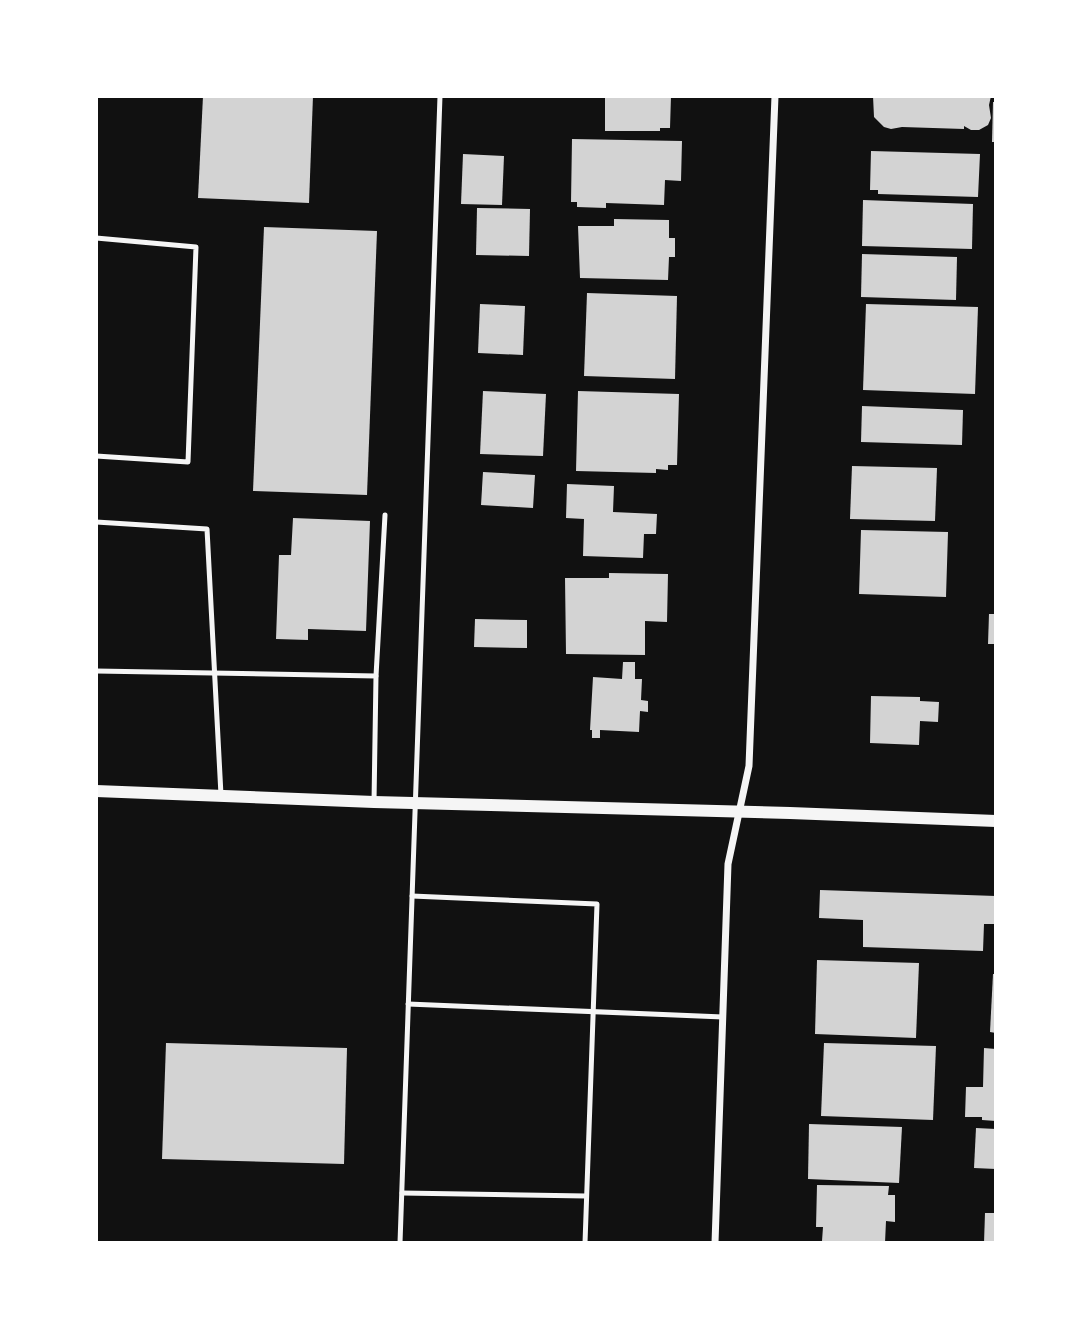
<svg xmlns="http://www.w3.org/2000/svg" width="1092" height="1339" font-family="'PT Sans',sans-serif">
<rect width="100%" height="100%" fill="#111"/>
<g fill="#d3d3d3">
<path d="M 203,96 L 313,96 L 309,203 L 198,198 Z"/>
<path d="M 605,96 L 671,96 L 670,128 L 660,128 L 660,131 L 605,131 Z"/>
<path d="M 873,96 L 991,96 L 989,105 L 991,118 L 988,125 L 979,130 L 971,130 L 964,126 L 964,129 L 902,127 L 891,129 L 884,127 L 874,117 Z"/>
<path d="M 993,102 L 996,102 L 996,142 L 992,142 Z"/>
<path d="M 572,139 L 682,141 L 681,181 L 665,180 L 664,205 L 606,203 L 606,208 L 577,207 L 577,202 L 571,202 Z"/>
<path d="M 871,151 L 980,154 L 978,197 L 878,194 L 878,190 L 870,190 Z"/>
<path d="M 463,154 L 504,156 L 502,205 L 461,204 Z"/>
<path d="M 863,200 L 973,204 L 972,249 L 862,246 Z"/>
<path d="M 477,208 L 530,209 L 529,256 L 476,255 Z"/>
<path d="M 614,219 L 669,220 L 669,238 L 675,238 L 675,257 L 669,257 L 668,280 L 580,278 L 578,226 L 614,226 Z"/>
<path d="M 264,227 L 377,231 L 367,495 L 253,491 Z"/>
<path d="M 862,254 L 957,257 L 956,300 L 861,297 Z"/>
<path d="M 587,293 L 677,296 L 675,379 L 584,376 Z"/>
<path d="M 480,304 L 525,306 L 523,355 L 478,353 Z"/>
<path d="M 866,304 L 978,307 L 975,394 L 863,390 Z"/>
<path d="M 483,391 L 546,394 L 543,456 L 480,454 Z"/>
<path d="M 578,391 L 679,394 L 677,465 L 668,465 L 668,470 L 656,469 L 656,473 L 576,471 Z"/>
<path d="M 862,406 L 963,410 L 962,445 L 861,442 Z"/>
<path d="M 852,466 L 937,468 L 935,521 L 850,519 Z"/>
<path d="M 483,472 L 535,475 L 533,508 L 481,505 Z"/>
<path d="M 567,484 L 614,486 L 613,512 L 657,514 L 656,534 L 644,534 L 643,558 L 583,556 L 584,519 L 566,518 Z"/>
<path d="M 293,518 L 370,521 L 366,631 L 308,629 L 308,640 L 276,639 L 279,555 L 291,555 Z"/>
<path d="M 861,530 L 948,532 L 946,597 L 859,594 Z"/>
<path d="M 609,573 L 668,574 L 667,622 L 645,621 L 645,655 L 566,654 L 565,578 L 609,578 Z"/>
<path d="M 989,614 L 996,614 L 996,644 L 988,644 Z"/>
<path d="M 475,619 L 527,620 L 527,648 L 474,647 Z"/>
<path d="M 623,662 L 635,662 L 635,679 L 642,679 L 641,700 L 648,701 L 648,712 L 640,711 L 639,732 L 600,730 L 600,738 L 592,738 L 592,730 L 590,730 L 593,677 L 622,679 Z"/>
<path d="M 871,696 L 920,697 L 920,701 L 939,702 L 938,722 L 920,721 L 919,745 L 870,743 Z"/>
<path d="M 820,890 L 996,896 L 996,924 L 984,924 L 983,951 L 863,947 L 863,920 L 819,918 Z"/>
<path d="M 817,960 L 919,963 L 916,1038 L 815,1034 Z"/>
<path d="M 993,974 L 996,974 L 996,1033 L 990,1032 Z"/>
<path d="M 166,1043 L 347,1048 L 344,1164 L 162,1159 Z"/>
<path d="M 824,1043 L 936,1046 L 933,1120 L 821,1116 Z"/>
<path d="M 984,1048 L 996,1049 L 996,1121 L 982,1120 L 982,1117 L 965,1117 L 966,1087 L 983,1087 Z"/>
<path d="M 809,1124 L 902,1127 L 899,1183 L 808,1179 Z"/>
<path d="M 976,1128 L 996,1129 L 996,1169 L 974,1168 Z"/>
<path d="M 817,1185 L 889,1186 L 888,1195 L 895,1195 L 895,1222 L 886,1221 L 885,1243 L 822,1241 L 823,1227 L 816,1227 Z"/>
<path d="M 985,1213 L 996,1213 L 996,1243 L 984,1243 Z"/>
</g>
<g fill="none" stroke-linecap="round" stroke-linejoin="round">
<g stroke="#f5f5f5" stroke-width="5">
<path d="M 96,238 L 196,247 L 188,462 L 96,456"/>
<path d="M 96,522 L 207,529 L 221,795"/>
<path d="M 96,671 L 376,676 L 374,802"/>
<path d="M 376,676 L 385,515"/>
<path d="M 412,896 L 597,904 L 585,1243"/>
<path d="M 408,1004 L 723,1017"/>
<path d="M 402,1193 L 586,1196"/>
<path d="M 400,1243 L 440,96"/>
</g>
<path stroke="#f5f5f5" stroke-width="7" d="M 715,1243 L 728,864 L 749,766 L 775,96"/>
<path stroke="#f5f5f5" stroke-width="12" d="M 96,791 L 374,802 L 790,813 L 996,821"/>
</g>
<rect width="1092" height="1339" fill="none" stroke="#ffffff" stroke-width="196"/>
</svg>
